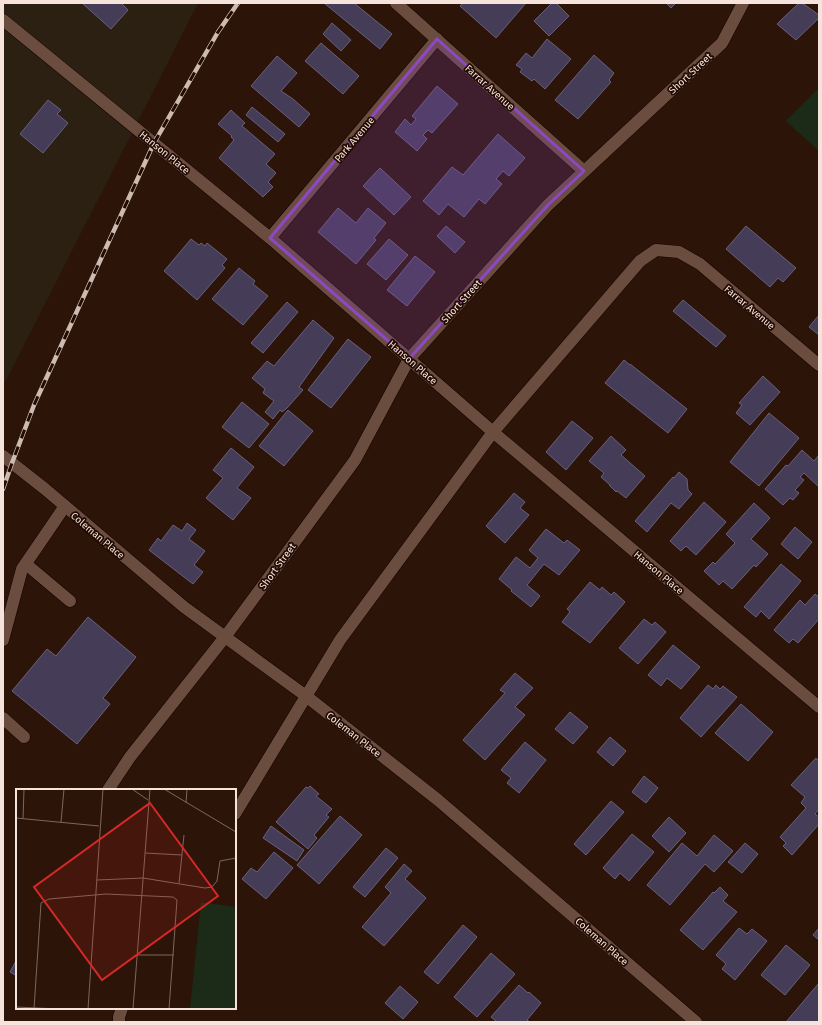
<svg xmlns="http://www.w3.org/2000/svg" width="822" height="1025" font-family="'Fira Sans',sans-serif">
<rect width="100%" height="100%" fill="#2c1408"/>
<path fill="#2c2012" d="M 3,3 L 198,3 L 3,386 Z"/>
<path fill="#1b2b17" d="M 819,88 L 819,151 L 786,121 Z"/>
<g fill="#453d57" stroke="#68607d">
<path d="M 82,3 L 121,3 L 128,10 L 111,29 Z"/>
<path d="M 324,3 L 354,3 L 392,34 L 380,49 Z"/>
<path d="M 463,3 L 526,3 L 496,38 L 460,6 Z"/>
<path d="M 552,3 L 556,3 L 569,16 L 549,36 L 534,21 Z"/>
<path d="M 666,3 L 676,3 L 671,8 Z"/>
<path d="M 799,3 L 802,3 L 819,15 L 819,18 L 796,40 L 777,24 Z"/>
<path d="M 332,23 L 351,40 L 341,51 L 323,34 Z"/>
<path d="M 547,39 L 571,59 L 545,89 L 534,79 L 532,81 L 520,72 L 522,69 L 516,65 L 526,53 L 532,58 Z"/>
<path d="M 321,43 L 359,76 L 343,94 L 305,61 Z"/>
<path d="M 594,55 L 614,73 L 609,80 L 611,82 L 578,119 L 555,100 Z"/>
<path d="M 277,56 L 297,73 L 281,91 L 293,99 L 310,114 L 299,127 L 251,86 Z"/>
<path d="M 437,86 L 458,104 L 432,133 L 428,130 L 423,135 L 427,139 L 417,151 L 395,132 L 405,119 L 411,125 L 416,119 L 412,116 Z"/>
<path d="M 48,100 L 61,110 L 57,114 L 68,123 L 43,153 L 20,134 Z"/>
<path d="M 252,107 L 285,134 L 278,142 L 246,115 Z"/>
<path d="M 231,110 L 245,123 L 242,126 L 275,154 L 266,164 L 276,173 L 268,182 L 273,187 L 263,197 L 219,158 L 234,140 L 231,137 L 232,136 L 218,124 Z"/>
<path d="M 498,134 L 525,158 L 509,176 L 503,171 L 496,179 L 502,184 L 485,204 L 479,199 L 464,217 L 448,204 L 439,215 L 423,201 L 452,167 L 463,175 Z"/>
<path d="M 380,168 L 411,197 L 394,215 L 363,186 Z"/>
<path d="M 338,208 L 356,223 L 368,208 L 386,223 L 374,238 L 376,240 L 356,264 L 318,232 Z"/>
<path d="M 446,226 L 465,242 L 455,253 L 437,236 Z"/>
<path d="M 746,226 L 796,268 L 783,282 L 778,278 L 770,287 L 726,249 Z"/>
<path d="M 191,239 L 199,245 L 201,243 L 205,246 L 207,243 L 227,259 L 222,265 L 225,268 L 197,300 L 164,271 Z"/>
<path d="M 389,239 L 408,255 L 386,280 L 367,264 Z"/>
<path d="M 415,256 L 435,272 L 407,306 L 387,290 Z"/>
<path d="M 239,268 L 255,281 L 253,284 L 268,296 L 243,325 L 212,299 Z"/>
<path d="M 683,300 L 726,336 L 716,347 L 673,311 Z"/>
<path d="M 287,302 L 298,312 L 263,353 L 251,343 Z"/>
<path d="M 819,315 L 819,335 L 809,327 Z"/>
<path d="M 313,320 L 334,338 L 299,387 L 303,390 L 287,408 L 282,412 L 280,410 L 273,419 L 265,412 L 274,401 L 263,393 L 265,389 L 252,378 L 267,361 L 274,366 Z"/>
<path d="M 348,339 L 371,357 L 331,408 L 308,390 Z"/>
<path d="M 624,360 L 630,365 L 630,364 L 687,409 L 668,433 L 605,383 Z"/>
<path d="M 763,376 L 780,392 L 750,425 L 736,413 L 742,405 L 739,403 Z"/>
<path d="M 242,402 L 269,424 L 249,448 L 222,427 Z"/>
<path d="M 288,410 L 313,431 L 284,466 L 259,446 Z"/>
<path d="M 769,413 L 799,438 L 759,486 L 730,462 Z"/>
<path d="M 572,421 L 593,438 L 566,470 L 546,452 Z"/>
<path d="M 611,436 L 626,450 L 621,455 L 645,476 L 626,498 L 617,491 L 616,492 L 609,485 L 610,485 L 601,477 L 604,473 L 589,461 Z"/>
<path d="M 231,448 L 254,467 L 237,488 L 251,498 L 233,520 L 206,498 L 223,478 L 213,470 Z"/>
<path d="M 802,450 L 814,461 L 819,455 L 819,487 L 804,473 L 800,477 L 804,480 L 795,490 L 799,493 L 793,500 L 790,498 L 783,505 L 765,489 L 786,465 L 788,466 Z"/>
<path d="M 679,472 L 687,479 L 688,490 L 692,494 L 679,509 L 671,503 L 647,532 L 635,521 L 673,477 L 674,478 Z"/>
<path d="M 514,493 L 525,502 L 520,508 L 529,515 L 505,543 L 486,526 Z"/>
<path d="M 704,502 L 726,522 L 696,555 L 686,546 L 681,551 L 670,541 Z"/>
<path d="M 754,503 L 770,518 L 751,539 L 768,554 L 756,567 L 754,565 L 732,589 L 723,581 L 719,585 L 704,571 L 713,562 L 715,564 L 735,543 L 726,534 Z"/>
<path d="M 187,523 L 196,530 L 189,539 L 205,551 L 194,565 L 203,572 L 193,584 L 149,550 L 158,538 L 161,541 L 173,525 L 182,531 Z"/>
<path d="M 795,527 L 812,542 L 798,559 L 781,544 Z"/>
<path d="M 546,529 L 564,543 L 567,540 L 580,550 L 559,575 L 544,564 L 527,585 L 540,596 L 531,607 L 511,591 L 512,590 L 499,579 L 516,557 L 530,568 L 538,558 L 529,550 Z"/>
<path d="M 781,564 L 801,581 L 769,619 L 761,611 L 756,617 L 744,607 Z"/>
<path d="M 590,582 L 600,590 L 602,587 L 611,595 L 614,592 L 625,602 L 590,643 L 562,622 L 570,612 L 567,609 Z"/>
<path d="M 815,594 L 819,597 L 819,619 L 798,643 L 793,639 L 789,643 L 774,630 L 800,600 L 805,605 Z"/>
<path d="M 88,617 L 136,657 L 103,698 L 110,704 L 77,744 L 12,691 L 47,649 L 56,656 Z"/>
<path d="M 644,619 L 652,625 L 655,622 L 666,632 L 638,664 L 619,648 Z"/>
<path d="M 673,645 L 700,667 L 681,689 L 667,678 L 661,686 L 648,675 Z"/>
<path d="M 515,673 L 533,688 L 515,707 L 525,715 L 485,760 L 463,740 L 505,693 L 500,690 Z"/>
<path d="M 708,685 L 713,689 L 716,685 L 720,689 L 723,686 L 737,697 L 701,737 L 680,718 Z"/>
<path d="M 741,704 L 773,732 L 748,761 L 715,733 Z"/>
<path d="M 570,712 L 588,727 L 573,744 L 555,729 Z"/>
<path d="M 610,737 L 626,751 L 613,766 L 597,752 Z"/>
<path d="M 525,742 L 546,760 L 519,793 L 507,783 L 511,778 L 501,770 Z"/>
<path d="M 816,758 L 819,761 L 819,809 L 815,814 L 819,817 L 819,824 L 792,855 L 783,846 L 786,843 L 780,837 L 806,808 L 801,803 L 805,797 L 791,785 Z"/>
<path d="M 644,776 L 658,788 L 646,803 L 632,792 Z"/>
<path d="M 310,786 L 319,794 L 316,796 L 332,809 L 326,815 L 329,817 L 314,835 L 317,838 L 308,849 L 276,822 L 306,787 L 308,788 Z"/>
<path d="M 611,801 L 624,812 L 586,855 L 574,844 Z"/>
<path d="M 340,816 L 362,835 L 319,884 L 297,865 Z"/>
<path d="M 669,817 L 686,833 L 669,852 L 652,836 Z"/>
<path d="M 271,826 L 304,850 L 297,861 L 263,838 Z"/>
<path d="M 632,834 L 654,852 L 629,881 L 620,873 L 615,879 L 603,868 Z"/>
<path d="M 714,835 L 733,851 L 714,872 L 705,864 L 670,905 L 647,885 L 682,843 L 697,856 Z"/>
<path d="M 745,843 L 758,854 L 742,873 L 728,862 Z"/>
<path d="M 386,848 L 398,858 L 365,897 L 353,887 Z"/>
<path d="M 274,852 L 293,868 L 266,899 L 242,879 L 251,868 L 257,872 Z"/>
<path d="M 404,864 L 412,871 L 405,879 L 426,898 L 384,946 L 362,927 L 391,893 L 385,887 Z"/>
<path d="M 720,887 L 728,895 L 723,901 L 737,912 L 703,950 L 680,930 L 713,892 L 714,893 Z"/>
<path d="M 463,925 L 477,937 L 438,984 L 424,972 Z"/>
<path d="M 739,928 L 747,934 L 752,929 L 767,941 L 735,980 L 722,969 L 726,964 L 716,955 Z"/>
<path d="M 819,928 L 819,940 L 813,935 Z"/>
<path d="M 786,945 L 810,965 L 785,995 L 761,975 Z"/>
<path d="M 491,953 L 515,974 L 477,1017 L 454,997 Z"/>
<path d="M 17,959 L 17,976 L 10,972 Z"/>
<path d="M 819,983 L 819,1022 L 786,1022 Z"/>
<path d="M 519,985 L 528,993 L 529,992 L 541,1003 L 527,1020 L 530,1022 L 497,1022 L 491,1017 Z"/>
<path d="M 400,986 L 418,1002 L 403,1019 L 385,1003 Z"/>
</g>
<g fill="none" stroke-linecap="round" stroke-linejoin="round">
<defs>
<g id="minor">
<path d="M 396,3 L 584,171"/>
<path d="M 3,20 L 270,238 L 493,432 L 819,707"/>
<path d="M 270,238 L 437,39"/>
<path d="M 3,456 L 45,489 L 184,607 L 306,696 L 438,800 L 696,1022"/>
<path d="M 26,564 L 70,601"/>
<path d="M 3,640 L 22,569 L 65,506"/>
<path d="M 3,718 L 24,737"/>
<path d="M 108,790 L 130,757 L 225,637 L 355,460 L 409,359 L 548,205 L 722,43 L 743,3"/>
<path d="M 235,814 L 340,640 L 493,432 L 640,261 L 656,250 L 679,252 L 700,264 L 819,365"/>
<path d="M 119,1022 L 119,1017 L 122,1008"/>
</g>
</defs>
<use href="#minor" stroke="#130100" stroke-width="13"/>
<use href="#minor" stroke="#6b4d40" stroke-width="12"/>
<defs>
<path id="rail" d="M 3,489 L 12,463 L 34,405 L 154,143 L 218,32 L 238,3"/>
</defs>
<use href="#rail" stroke="#cdbab1" stroke-width="4.5"/>
<use href="#rail" stroke="#220b02" stroke-width="3" stroke-dasharray="9" stroke-linecap="butt"/>
</g>
<path fill="#8d48c3" fill-opacity="0.2" stroke="#8d48c3" stroke-width="3" stroke-linejoin="round" d="M 437,39 L 584,171 L 548,205 L 409,359 L 270,238 Z"/>
<g text-anchor="middle" stroke-width="3.5" stroke-linejoin="round" paint-order="stroke">
<g font-size="10" fill="#f6e4dc" stroke="#220b02">
<text transform="translate(690 73) rotate(-43)" y="4">Short Street</text>
<text transform="translate(490 87) rotate(42)" y="4">Farrar Avenue</text>
<text transform="translate(354 139) rotate(-50)" y="4">Park Avenue</text>
<text transform="translate(165 152) rotate(39)" y="4">Hanson Place</text>
<text transform="translate(461 301) rotate(-48)" y="4">Short Street</text>
<text transform="translate(750 307) rotate(40)" y="4">Farrar Avenue</text>
<text transform="translate(413 362) rotate(41)" y="4">Hanson Place</text>
<text transform="translate(98 535) rotate(40)" y="4">Coleman Place</text>
<text transform="translate(277 566) rotate(-54)" y="4">Short Street</text>
<text transform="translate(659 572) rotate(40)" y="4">Hanson Place</text>
<text transform="translate(354 734) rotate(38)" y="4">Coleman Place</text>
<text transform="translate(602 941) rotate(41)" y="4">Coleman Place</text>
</g>
</g>
<g transform="translate(16 789)">
<rect width="220" height="220" fill="#2c1408"/>
<path d="M 185,113 L 220,118 L 220,220 L 174,220 Z" fill="#1b2b17"/>
<path fill="none" stroke="#7d675d" stroke-width="1" d="M 116,0 L 132,11M 148,0 L 220,43M 170,14 L 171,0M 0,29 L 83,37M 7,30 L 8,0M 45,33 L 48,0M 129,64 L 166,66M 81,91 L 127,89 L 189,99 L 196,98 L 201,92 L 204,72 L 220,69M 163,94 L 168,46M 121,166 L 158,166M 0,218 L 43,220M 18,220 L 25,114 L 33,110 L 90,105 L 157,108 L 161,111 L 153,220M 72,220 L 87,0M 117,220 L 134,0"/>
<path fill="#d62828" fill-opacity="0.15" stroke="#d62828" stroke-width="2" d="M 134,14 L 202,107 L 86,191 L 18,98 Z"/>
<rect width="220" height="220" fill="none" stroke="#f6e4dc" stroke-width="2"/>
</g>
<rect width="822" height="1025" fill="none" stroke="#f6e4dc" stroke-width="8"/>
</svg>
